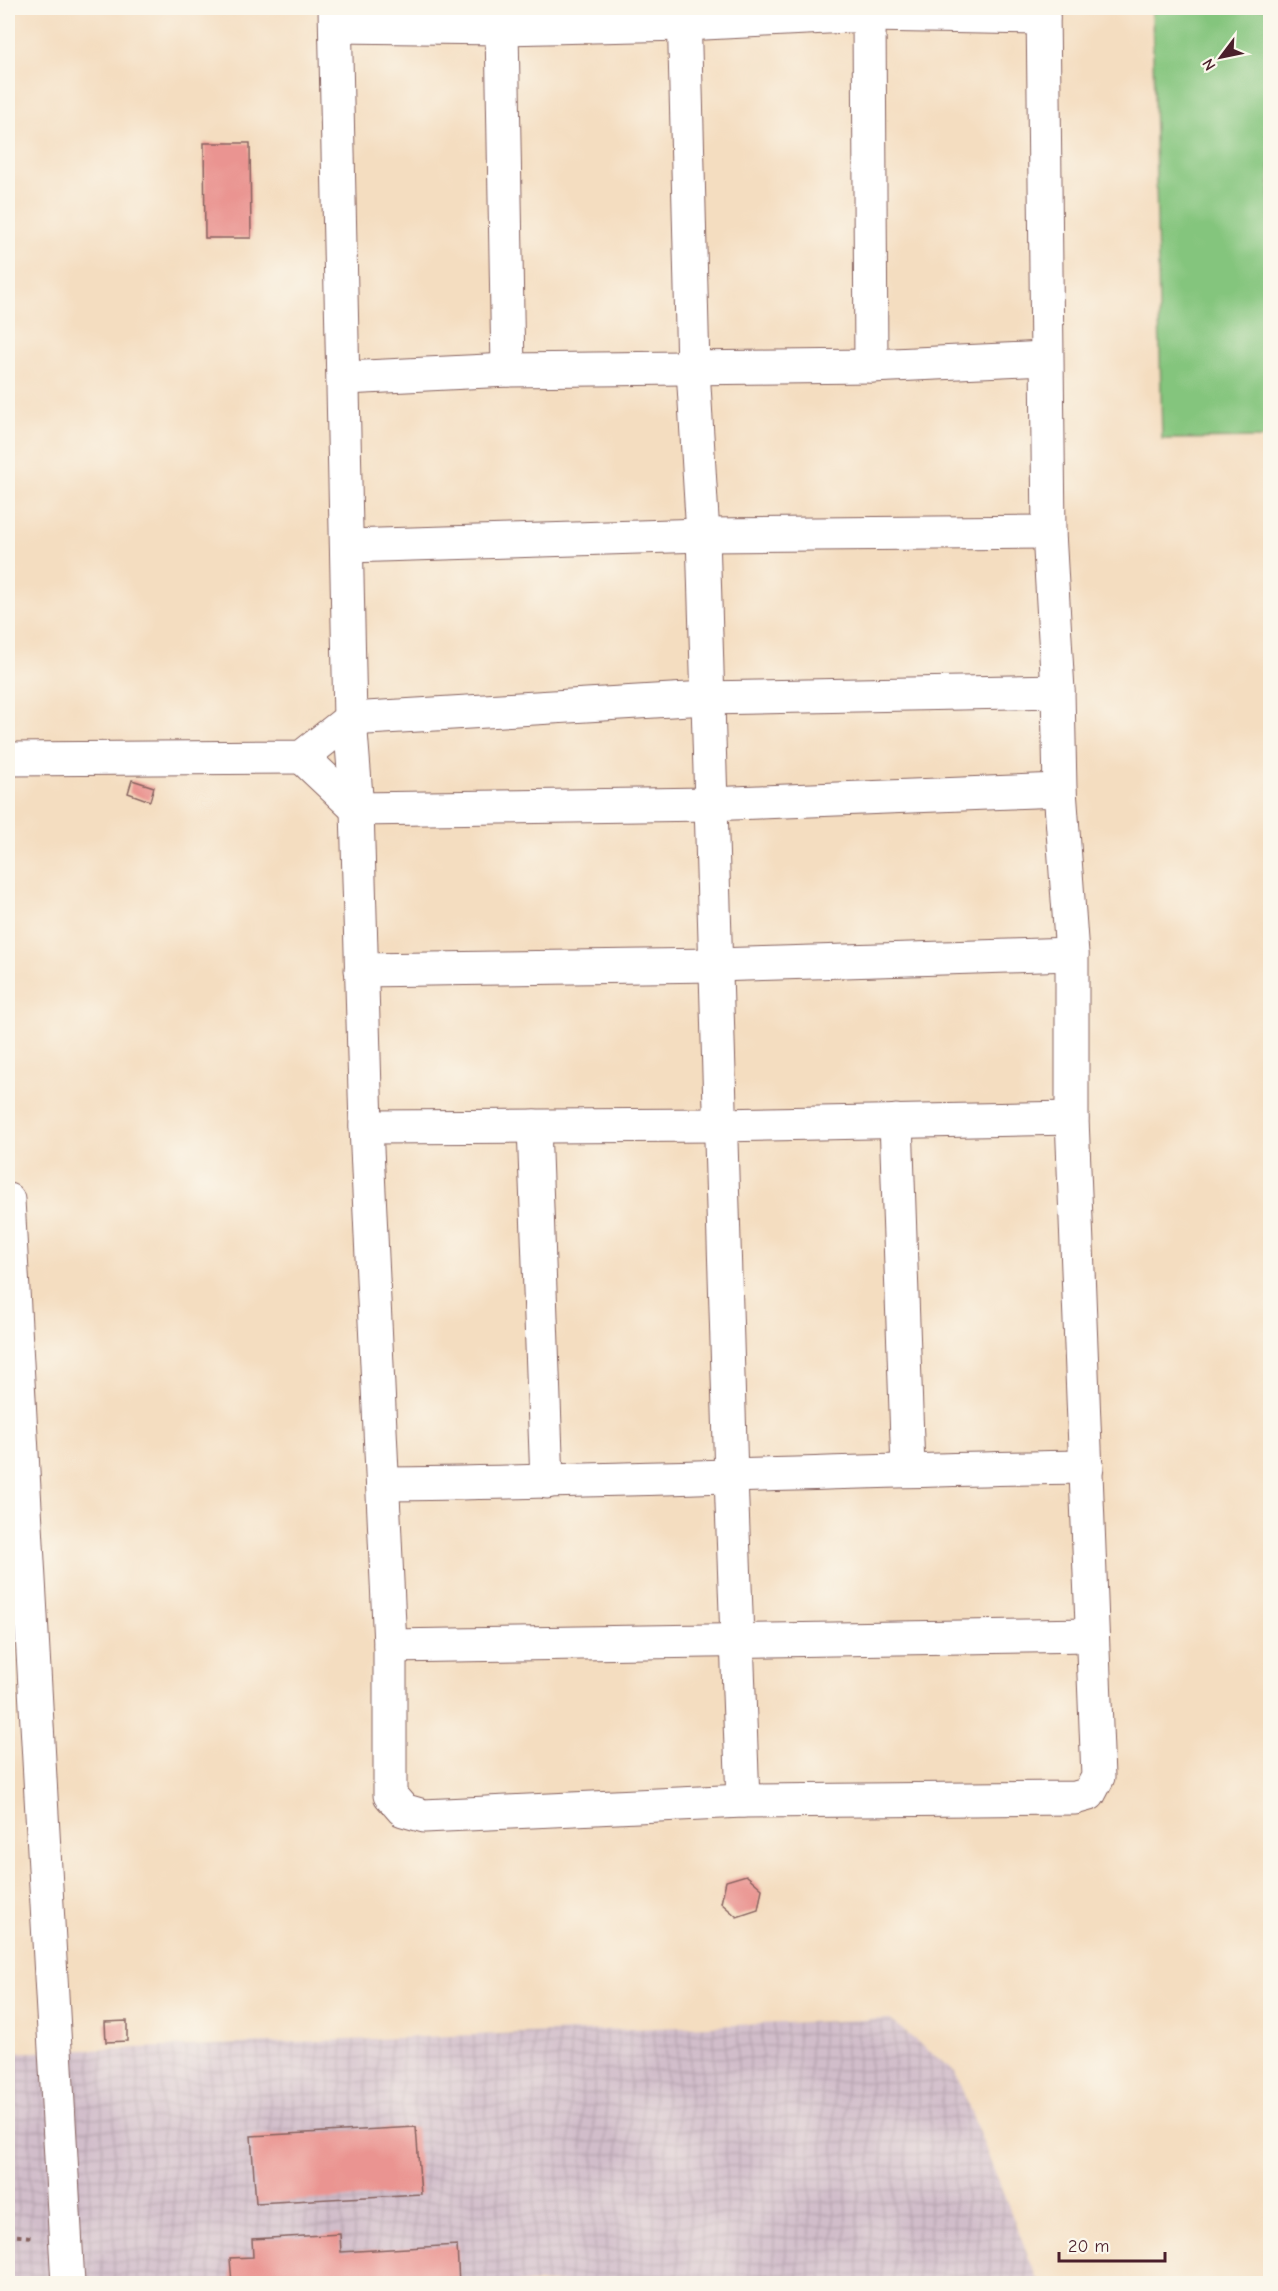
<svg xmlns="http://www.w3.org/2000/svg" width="1278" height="2291" font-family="'Comic Neue',sans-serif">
<defs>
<pattern id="industrial-grid" width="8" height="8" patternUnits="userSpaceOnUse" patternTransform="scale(1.5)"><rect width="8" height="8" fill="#d1bdca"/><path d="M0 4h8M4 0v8" fill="none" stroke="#b5a2ae"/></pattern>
</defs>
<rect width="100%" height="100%" fill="#fbf7ec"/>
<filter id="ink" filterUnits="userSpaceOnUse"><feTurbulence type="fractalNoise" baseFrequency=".0167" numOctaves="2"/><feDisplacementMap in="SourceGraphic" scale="12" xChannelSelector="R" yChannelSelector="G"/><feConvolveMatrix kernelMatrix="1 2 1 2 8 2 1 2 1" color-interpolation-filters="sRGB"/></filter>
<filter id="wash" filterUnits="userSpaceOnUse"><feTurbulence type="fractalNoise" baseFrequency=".008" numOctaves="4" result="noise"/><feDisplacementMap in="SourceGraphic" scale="24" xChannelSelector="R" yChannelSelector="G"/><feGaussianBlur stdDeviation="1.35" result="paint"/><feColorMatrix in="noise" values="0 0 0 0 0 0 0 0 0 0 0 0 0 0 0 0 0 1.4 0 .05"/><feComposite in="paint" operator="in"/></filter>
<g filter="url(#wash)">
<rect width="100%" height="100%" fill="#f4ddc0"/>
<path fill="url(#industrial-grid)" d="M 889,2019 L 955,2072 L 1039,2283 L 8,2283 L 8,2053 Z"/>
<path fill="#84c57d" stroke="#677254" stroke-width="1.5" d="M 1152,8 L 1270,8 L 1270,438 L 1162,439 Z"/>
<g id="blocks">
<g fill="#ea9491">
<path d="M 204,143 L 250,143 L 251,238 L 205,238 Z"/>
<path d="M 132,780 L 154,787 L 150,801 L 128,793 Z"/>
<path d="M 746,1875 L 762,1889 L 758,1910 L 737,1917 L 721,1903 L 726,1881 Z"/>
<path d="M 127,2021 L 127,2041 L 106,2042 L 105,2022 Z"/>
<path d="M 416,2127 L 421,2194 L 256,2203 L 251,2136 Z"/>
<path d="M 340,2234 L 341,2252 L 457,2245 L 459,2284 L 232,2284 L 230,2258 L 253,2257 L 252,2239 Z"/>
</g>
</g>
</g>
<g filter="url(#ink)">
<use href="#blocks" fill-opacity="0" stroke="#86625f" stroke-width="1.5"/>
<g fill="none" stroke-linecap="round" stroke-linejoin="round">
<defs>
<g id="minor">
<path d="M 335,8 L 350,719 L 357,809 L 366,1127 L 390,1646 L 390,1795 L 403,1810 L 424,1816 L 743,1801 L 1075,1798 L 1089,1794 L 1098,1777 L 1072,1118 L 1072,954 L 1060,790 L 1058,691 L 1049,532 L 1043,8"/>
<path d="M 684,8 L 693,369 L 703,535 L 731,1477 L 743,1801"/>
<path d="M 869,15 L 871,366"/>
<path d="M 336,26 L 502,28 L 684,24 L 869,15 L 1043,18"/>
<path d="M 502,28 L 508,370"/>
<path d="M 345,378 L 508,370 L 871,366 L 1046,358"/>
<path d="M 348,546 L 703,535 L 1049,532"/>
<path d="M 302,757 L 357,809 L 709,804 L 1060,790"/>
<path d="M 8,759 L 302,757 L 350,719 L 706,698 L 1058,691"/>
<path d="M 361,970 L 715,965 L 1072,954"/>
<path d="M 896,1121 L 908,1469"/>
<path d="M 534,1126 L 547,1482"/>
<path d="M 366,1127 L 720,1125 L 1072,1118"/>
<path d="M 384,1484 C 618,1482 853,1470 1087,1467"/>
<path d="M 390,1646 L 1092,1635"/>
</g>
<path id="major" d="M 8,1200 L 68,2284"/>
</defs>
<use href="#minor" stroke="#86625f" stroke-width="35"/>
<use href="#major" stroke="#86625f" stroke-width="35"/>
<path stroke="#86625f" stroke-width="4" stroke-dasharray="4.5 4.5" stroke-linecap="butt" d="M 8,2235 L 32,2237"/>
<use href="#minor" stroke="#fff" stroke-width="33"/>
<use href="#major" stroke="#fff" stroke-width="33"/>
</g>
</g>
<rect width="1278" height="2291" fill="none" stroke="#fbf7ec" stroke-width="30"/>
<g transform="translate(1221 57) rotate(238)" stroke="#fbf7ec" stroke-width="4.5" paint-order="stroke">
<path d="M0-4.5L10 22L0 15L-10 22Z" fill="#4a1f2b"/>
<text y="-9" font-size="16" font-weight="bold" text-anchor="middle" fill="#4a1f2b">N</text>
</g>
<path d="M1059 2252v9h106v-9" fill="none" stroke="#4a1f2b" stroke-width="3"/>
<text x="1068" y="2252" font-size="18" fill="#4a1f2b" stroke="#fbf7ec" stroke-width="4.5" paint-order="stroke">20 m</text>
</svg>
